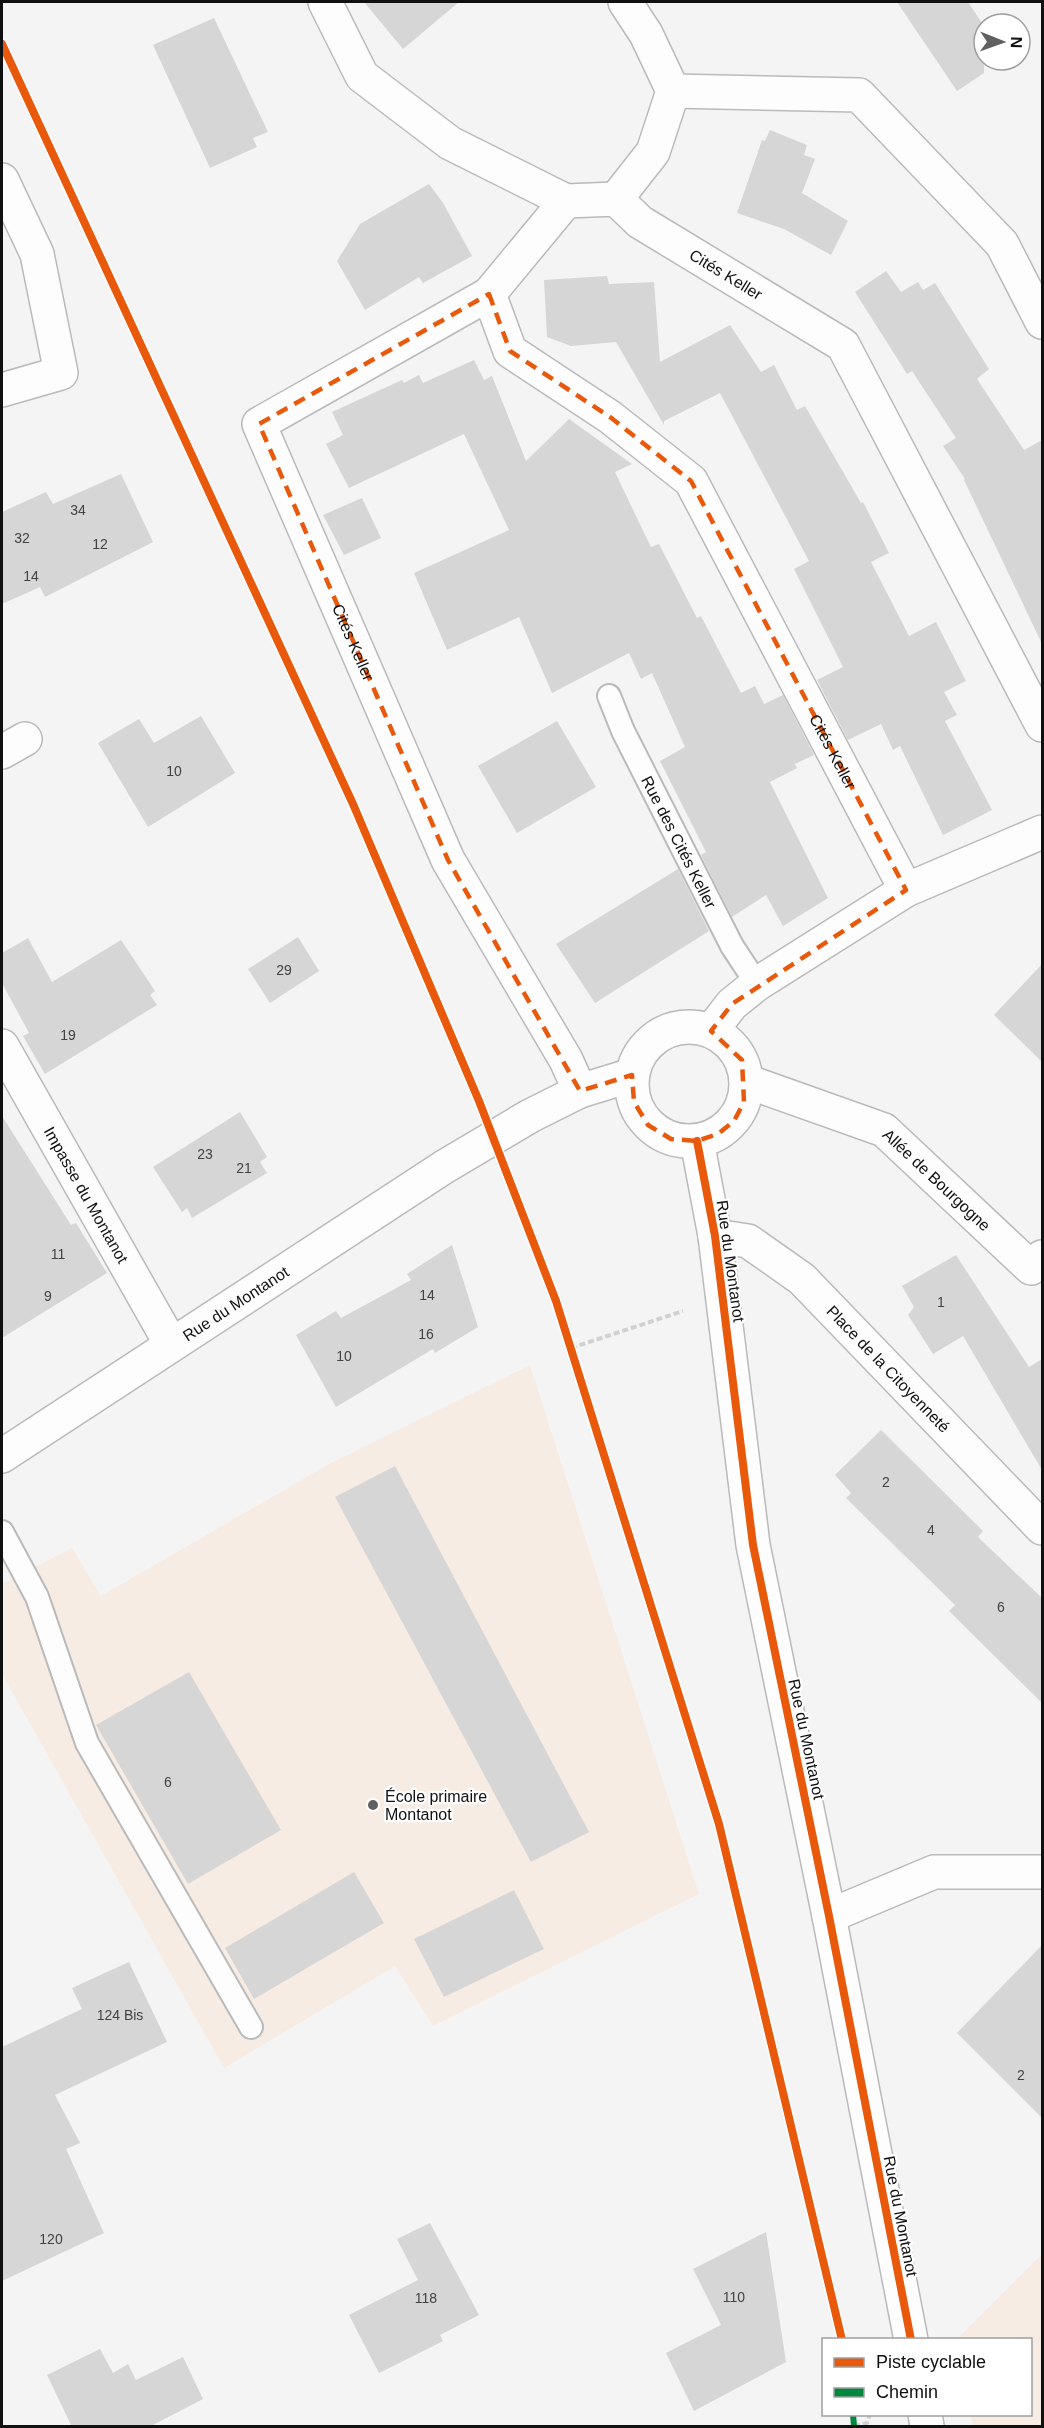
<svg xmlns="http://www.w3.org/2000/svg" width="1044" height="2428" font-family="Arial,sans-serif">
<rect width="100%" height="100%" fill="#f4f4f4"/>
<g fill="#f7ece4">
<path d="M 530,1365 L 699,1894 L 433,2026 L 395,1966 L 224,2068 L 2,1674 L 2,1584 L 72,1548 L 101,1596 L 329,1464 Z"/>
<path d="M 1042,2254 L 1042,2426 L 973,2426 L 971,2415 L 1030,2414 L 1030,2340 L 961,2339 L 960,2336 Z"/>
</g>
<g fill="#d6d6d6">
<path d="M 364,2 L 459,2 L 403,49 Z"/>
<path d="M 897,2 L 968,2 L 984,26 L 984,73 L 957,91 Z"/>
<path d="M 214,18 L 268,132 L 253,138 L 257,147 L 210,168 L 153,45 Z"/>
<path d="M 770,130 L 807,145 L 804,155 L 815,159 L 802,193 L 848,221 L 831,255 L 784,229 L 737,213 L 762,140 L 765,141 Z"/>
<path d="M 429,184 L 443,203 L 472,256 L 423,283 L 419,277 L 365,310 L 337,261 L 360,224 Z"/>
<path d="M 886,271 L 901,292 L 918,282 L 923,290 L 935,283 L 989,369 L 977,379 L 1024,450 L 1042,440 L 1042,644 L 964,480 L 965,479 L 943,446 L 956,438 L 912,371 L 907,374 L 855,292 Z"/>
<path d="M 607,276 L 609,284 L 654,282 L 660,362 L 730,325 L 761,372 L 774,365 L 797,410 L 805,406 L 861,503 L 863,502 L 889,553 L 871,562 L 909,636 L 936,622 L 966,681 L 944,692 L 957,715 L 945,721 L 992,810 L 943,835 L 900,746 L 893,750 L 881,724 L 848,740 L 817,680 L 843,667 L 794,569 L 809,561 L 720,393 L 664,421 L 664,425 L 616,342 L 571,346 L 547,337 L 544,280 Z"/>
<path d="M 474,360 L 484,380 L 492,376 L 526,461 L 569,419 L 632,464 L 615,472 L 635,514 L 651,547 L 659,544 L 697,618 L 701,616 L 741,693 L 755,686 L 764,704 L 783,695 L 814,755 L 795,764 L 797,768 L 770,782 L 828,898 L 783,926 L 766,895 L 732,917 L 701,855 L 706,852 L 660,761 L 685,747 L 652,673 L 641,679 L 629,653 L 552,693 L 519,617 L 447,650 L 414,573 L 509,530 L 464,434 L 349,488 L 326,444 L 343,435 L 332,412 L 402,380 L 404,383 L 419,375 L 423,383 Z"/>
<path d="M 121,474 L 153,542 L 45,597 L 40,587 L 2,604 L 2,512 L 46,492 L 53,504 Z"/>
<path d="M 362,498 L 381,538 L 344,555 L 323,515 Z"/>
<path d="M 201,716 L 235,773 L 148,827 L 98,743 L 139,719 L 154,743 Z"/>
<path d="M 557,721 L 596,787 L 517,833 L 478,766 Z"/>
<path d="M 678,869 L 709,931 L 595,1003 L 556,944 Z"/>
<path d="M 298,937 L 319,971 L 270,1003 L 248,969 Z"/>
<path d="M 28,938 L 52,982 L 121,940 L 155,991 L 150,995 L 157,1005 L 45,1074 L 23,1036 L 29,1033 L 2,983 L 2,953 Z"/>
<path d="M 1042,964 L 1042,1062 L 994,1015 Z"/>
<path d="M 240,1112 L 267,1157 L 260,1162 L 267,1173 L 192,1218 L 187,1208 L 182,1212 L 153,1167 Z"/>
<path d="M 2,1116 L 71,1225 L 76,1223 L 107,1273 L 2,1338 Z"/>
<path d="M 452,1245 L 478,1327 L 435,1353 L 433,1349 L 336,1407 L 296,1335 L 336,1311 L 341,1318 L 411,1280 L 407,1274 Z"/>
<path d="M 956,1255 L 1029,1367 L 1042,1359 L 1042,1470 L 963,1336 L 933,1354 L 908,1315 L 914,1307 L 902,1286 Z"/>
<path d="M 881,1430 L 983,1531 L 978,1537 L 1042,1598 L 1042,1703 L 949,1611 L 955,1605 L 846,1498 L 851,1493 L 835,1475 Z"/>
<path d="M 395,1466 L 589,1832 L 531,1862 L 335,1497 Z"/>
<path d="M 189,1672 L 281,1830 L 188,1884 L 96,1725 Z"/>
<path d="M 354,1872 L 384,1923 L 254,1999 L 225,1948 Z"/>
<path d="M 514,1890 L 544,1949 L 444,1997 L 414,1939 Z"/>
<path d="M 1042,1945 L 1042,2118 L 957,2033 Z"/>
<path d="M 129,1962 L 167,2042 L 55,2095 L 80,2143 L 66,2149 L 104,2233 L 2,2281 L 2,2047 L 82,2009 L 72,1988 Z"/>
<path d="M 430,2223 L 479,2315 L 440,2335 L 443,2341 L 379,2373 L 349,2315 L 418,2280 L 397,2239 Z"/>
<path d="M 766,2232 L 786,2362 L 694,2411 L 666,2353 L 721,2325 L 693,2269 Z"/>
<path d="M 100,2349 L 113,2373 L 128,2364 L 136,2380 L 183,2357 L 203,2399 L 149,2427 L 72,2427 L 47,2375 Z"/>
</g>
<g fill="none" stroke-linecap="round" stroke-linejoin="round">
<defs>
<g id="lane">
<path id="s1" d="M 609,696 L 623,731 L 732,946 L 757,984"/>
<path d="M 2,1532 L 37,1597 L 87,1743 L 251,2027"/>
</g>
<g id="street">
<path id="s2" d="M 325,2 L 362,76 L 450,143 L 566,201 L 616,199 L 640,222 L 843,345 L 1042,725"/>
<path d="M 673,91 L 859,95 L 1002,244 L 1042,322"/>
<path d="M 2,180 L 37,254 L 61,373 L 2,390"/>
<path d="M 616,199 L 653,152 L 673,91 L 646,34 L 625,2"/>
<path id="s3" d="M 566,201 L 489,294 L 510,351 L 610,417 L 691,481 L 906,890"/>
<path id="s4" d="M 489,294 L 259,424 L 448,860 L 566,1060 L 580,1091"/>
<path d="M 2,752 L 25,739"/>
<circle cx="689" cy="1084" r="57"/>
<path d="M 711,1031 L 732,1004 L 757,984 L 906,890 L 1042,832"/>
<path id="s5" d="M 2,1046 L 171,1344"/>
<path id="s6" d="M 746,1081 L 884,1130 L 1031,1268 L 1042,1257"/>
<path d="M 697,1141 L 715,1236 L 753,1545 L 829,1916 L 911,2340"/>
<path id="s7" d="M 715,1236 L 748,1241 L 802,1279 L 1042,1528"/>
<path id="s8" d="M 2,1456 L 444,1167 L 530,1116 L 580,1091 L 632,1075"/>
<path d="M 829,1916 L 934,1872 L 1042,1872"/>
<path d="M 925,2414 L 927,2426"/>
</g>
</defs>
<use href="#lane" stroke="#bababa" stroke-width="26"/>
<use href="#street" stroke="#bababa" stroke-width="36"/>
<g stroke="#d1d1d2" stroke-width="4" stroke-dasharray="6 3" stroke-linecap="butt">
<path d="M 571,1348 L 683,1311"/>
<path d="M 854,2426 L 867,2423 L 870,2414"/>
</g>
<use href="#lane" stroke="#fdfdfd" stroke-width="22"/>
<use href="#street" stroke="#fdfdfd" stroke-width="33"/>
<path stroke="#00873e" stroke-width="6" stroke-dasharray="12 6" stroke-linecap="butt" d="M 853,2414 L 854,2426"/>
<defs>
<g id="cycleway">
<path d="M 2,44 L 353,804 L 479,1101 L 556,1301 L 719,1824 L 842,2340"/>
<path d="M 697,1141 L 715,1236 L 753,1545 L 829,1916 L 911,2340"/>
</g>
</defs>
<use href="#cycleway" stroke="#fff" stroke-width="11"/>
<use href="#cycleway" stroke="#e8590c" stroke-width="8"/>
</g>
<path fill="none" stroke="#e8590c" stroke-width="4.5" stroke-dasharray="12 8" stroke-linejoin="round" d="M 489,294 L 510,351 L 610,417 L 691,481 L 906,890 L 732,1004 L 711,1031 L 742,1060 L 744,1102 L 734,1121 L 718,1134 L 697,1141 L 671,1139 L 648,1125 L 634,1102 L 632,1075 L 580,1091 L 448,860 L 259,424 Z"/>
<circle fill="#606060" stroke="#fff" stroke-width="2" cx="373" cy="1805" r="6"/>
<g text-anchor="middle" stroke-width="4.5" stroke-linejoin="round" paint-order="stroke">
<g font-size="14" fill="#424242">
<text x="78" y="515">34</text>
<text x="22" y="543">32</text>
<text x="100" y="549">12</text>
<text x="31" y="581">14</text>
<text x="174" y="776">10</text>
<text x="284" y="975">29</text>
<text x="68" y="1040">19</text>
<text x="205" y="1159">23</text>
<text x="244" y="1173">21</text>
<text x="58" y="1259">11</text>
<text x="427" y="1300">14</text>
<text x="48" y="1301">9</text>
<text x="941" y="1307">1</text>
<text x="426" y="1339">16</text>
<text x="344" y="1361">10</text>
<text x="886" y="1487">2</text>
<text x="931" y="1535">4</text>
<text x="1001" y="1612">6</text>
<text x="168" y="1787">6</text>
<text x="120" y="2020">124 Bis</text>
<text x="1021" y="2080">2</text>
<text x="51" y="2244">120</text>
<text x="734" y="2302">110</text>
<text x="426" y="2303">118</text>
</g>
<g font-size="16" fill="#101010" stroke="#fff">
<text dy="6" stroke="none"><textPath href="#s2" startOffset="507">Cités Keller</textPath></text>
<text dy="6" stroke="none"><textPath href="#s4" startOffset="502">Cités Keller</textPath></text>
<text dy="6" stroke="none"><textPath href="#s3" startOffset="710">Cités Keller</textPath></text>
<text dy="6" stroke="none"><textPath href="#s1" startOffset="162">Rue des Cités Keller</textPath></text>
<text dy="6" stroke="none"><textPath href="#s6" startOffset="219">Allée de Bourgogne</textPath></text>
<text dy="6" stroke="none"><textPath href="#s5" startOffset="171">Impasse du Montanot</textPath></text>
<text transform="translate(731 1261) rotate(82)" y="6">Rue du Montanot</text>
<text dy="6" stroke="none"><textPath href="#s8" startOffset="279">Rue du Montanot</textPath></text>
<text dy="6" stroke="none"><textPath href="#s7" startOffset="224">Place de la Citoyenneté</textPath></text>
<text transform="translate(807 1739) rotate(78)" y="6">Rue du Montanot</text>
<text transform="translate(901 2216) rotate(79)" y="6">Rue du Montanot</text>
</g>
<g font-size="16" fill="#101010" stroke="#fff" text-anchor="start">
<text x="385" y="1802">École primaire<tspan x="385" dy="18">Montanot</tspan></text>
</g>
</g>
<rect width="1044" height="2428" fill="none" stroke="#101010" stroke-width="6"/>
<rect x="822" y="2338" width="210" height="78" fill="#ffffff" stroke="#9f9f9f" stroke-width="1.5"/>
<rect x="834" y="2358" width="30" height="9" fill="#e8590c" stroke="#9f9f9f" stroke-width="1.5"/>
<text x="876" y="2368" font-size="18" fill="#101010">Piste cyclable</text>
<rect x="834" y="2388" width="30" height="9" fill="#00873e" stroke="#9f9f9f" stroke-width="1.5"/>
<text x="876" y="2398" font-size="18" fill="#101010">Chemin</text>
<g transform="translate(1002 42) rotate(91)"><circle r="28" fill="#ffffff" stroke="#9f9f9f" stroke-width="1.5"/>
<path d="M0-4.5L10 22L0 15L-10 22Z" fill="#606060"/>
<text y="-9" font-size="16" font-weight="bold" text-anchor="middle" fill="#101010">N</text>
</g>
</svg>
